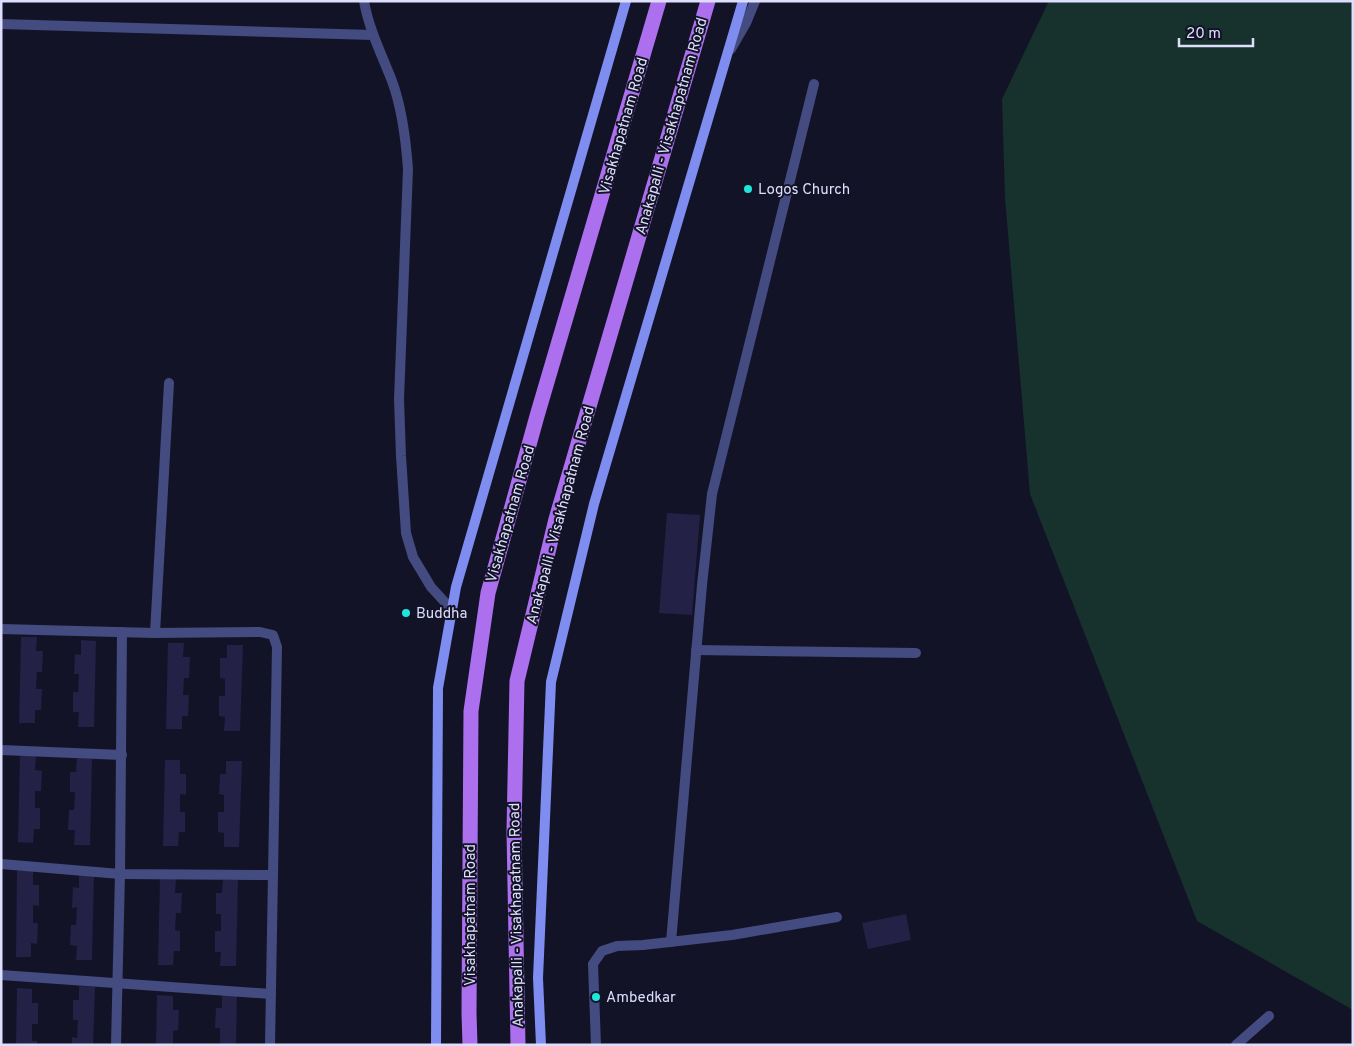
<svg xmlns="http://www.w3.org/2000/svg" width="1354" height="1046" font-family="Overpass,sans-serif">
<rect width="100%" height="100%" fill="#131327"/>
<path fill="#17312c" d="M 1049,1 L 1353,1 L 1353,1010 L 1197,921 L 1030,494 L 1005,198 L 1002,99 Z"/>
<g fill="#232146">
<path d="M 667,513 L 700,515 L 692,615 L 659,613 Z"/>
<path d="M 21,637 L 37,637 L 36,651 L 43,651 L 42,672 L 37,672 L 36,689 L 42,689 L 41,710 L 35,710 L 35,723 L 19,723 Z"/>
<path d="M 81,640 L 96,641 L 94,727 L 78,727 L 79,712 L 73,712 L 73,692 L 78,692 L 79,674 L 74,674 L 75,654 L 81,655 Z"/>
<path d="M 168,643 L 184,643 L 183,657 L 190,657 L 189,678 L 184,678 L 183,695 L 189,695 L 188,716 L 182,716 L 182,729 L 166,729 Z"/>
<path d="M 227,645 L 243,645 L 240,731 L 224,731 L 225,717 L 219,716 L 219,696 L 225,696 L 225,679 L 220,678 L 220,658 L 227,658 Z"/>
<path d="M 20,756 L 36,756 L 35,770 L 42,771 L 41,791 L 35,791 L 35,808 L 40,808 L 40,829 L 34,829 L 33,843 L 18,842 Z"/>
<path d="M 77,758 L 92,759 L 90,845 L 74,845 L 75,830 L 68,830 L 69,810 L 74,810 L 75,792 L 70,792 L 70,772 L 76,772 Z"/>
<path d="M 165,760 L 180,760 L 180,774 L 186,774 L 186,795 L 180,794 L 180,812 L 185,812 L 185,832 L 179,832 L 178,846 L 163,846 Z"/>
<path d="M 226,761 L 242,761 L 239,847 L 224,847 L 224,833 L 218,832 L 218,812 L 224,812 L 224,795 L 219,794 L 220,774 L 226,774 Z"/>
<path d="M 17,871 L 33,871 L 33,885 L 39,885 L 39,906 L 33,905 L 33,923 L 38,923 L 37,944 L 31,943 L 31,957 L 16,957 Z"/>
<path d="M 79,873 L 94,874 L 92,960 L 76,960 L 77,946 L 70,945 L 71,925 L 76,925 L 77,907 L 72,908 L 73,887 L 79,888 Z"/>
<path d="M 160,878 L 176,878 L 175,893 L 182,893 L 181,913 L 176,913 L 175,930 L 180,931 L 180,951 L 174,951 L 173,965 L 158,965 Z"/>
<path d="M 223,880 L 238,880 L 236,966 L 220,966 L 221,952 L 215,952 L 215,931 L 221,931 L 221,914 L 216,914 L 216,893 L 222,893 Z"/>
<path d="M 906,914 L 911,940 L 868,949 L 862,923 Z"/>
<path d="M 79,986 L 95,987 L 93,1045 L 72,1045 L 72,1037 L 77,1038 L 78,1020 L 73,1020 L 73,1000 L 79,1000 Z"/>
<path d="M 17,988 L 32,989 L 32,1003 L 38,1003 L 38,1024 L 32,1024 L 32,1041 L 37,1041 L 37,1045 L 16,1045 Z"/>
<path d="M 222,994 L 237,995 L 236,1045 L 220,1045 L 220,1028 L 215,1028 L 216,1008 L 222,1008 Z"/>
<path d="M 157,995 L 173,996 L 173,1010 L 179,1010 L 178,1030 L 173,1031 L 173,1045 L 156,1045 Z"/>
</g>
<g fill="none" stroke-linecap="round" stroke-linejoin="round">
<g stroke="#434b81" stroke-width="10">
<path d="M 364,1 C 369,30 382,55 392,81 C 402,108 406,141 408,169 L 399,399 L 401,456 L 406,533 L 413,557 L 431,587 L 452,610"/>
<path d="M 1,24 L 373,35"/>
<path d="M 731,49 L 746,23 L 755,1"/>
<path d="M 1,629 L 155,633 L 260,632 L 273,635 L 277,647 L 270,1045"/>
<path d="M 155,633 L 169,383"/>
<path d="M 696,650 L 916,653"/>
<path d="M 1,750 L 122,755"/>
<path d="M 1,864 L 120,874 L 273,875"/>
<path d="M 671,942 L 702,585 L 712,494 L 814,84"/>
<path d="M 1,975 L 271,994"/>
<path d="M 116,1045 L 120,874 L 122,632"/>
<path d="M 596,1045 L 593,964 L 602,951 L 617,946 L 643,945 L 732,935 L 837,917"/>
<path d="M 1236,1045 L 1269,1016"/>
</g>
<g stroke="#7f8df1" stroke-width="10">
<path d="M 436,1045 L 438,688 L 456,587 L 626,1"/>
<path d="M 541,1045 L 538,978 L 551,682 L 594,504 L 743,1"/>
</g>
<g stroke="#ac70ef" stroke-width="15">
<path d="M 470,1045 L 469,1013 L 471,711 L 488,593 L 537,416 L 659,1"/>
<path d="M 518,1045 L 514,831 L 517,681 L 556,519 L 708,1"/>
</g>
</g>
<g fill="#1ee6db" stroke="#131327" stroke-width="2">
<circle cx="748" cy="189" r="5"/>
<circle cx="406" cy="613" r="5"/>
<circle cx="596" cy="997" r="5"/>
</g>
<g text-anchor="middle" stroke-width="4" stroke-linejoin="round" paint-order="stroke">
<g font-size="15" fill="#dddefb" stroke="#131327">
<text transform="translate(623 126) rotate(-74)" y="5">Visakhapatnam Road</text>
<text transform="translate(671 126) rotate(-74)" y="5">Anakapalli - Visakhapatnam Road</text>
<text transform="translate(510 514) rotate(-74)" y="5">Visakhapatnam Road</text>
<text transform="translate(560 515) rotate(-75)" y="5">Anakapalli - Visakhapatnam Road</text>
<text transform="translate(470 915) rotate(-90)" y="5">Visakhapatnam Road</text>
<text transform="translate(516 915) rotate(-91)" y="5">Anakapalli - Visakhapatnam Road</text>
</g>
<g font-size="15" fill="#dddefb" stroke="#131327" text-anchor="start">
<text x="758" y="194">Logos Church</text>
<text x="416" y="618">Buddha</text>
<text x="606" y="1002">Ambedkar</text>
</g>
</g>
<rect width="1354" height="1046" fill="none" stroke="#dddefb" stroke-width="5"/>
<path d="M1179 38v8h74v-8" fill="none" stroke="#dddefb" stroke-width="2.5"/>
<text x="1186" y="38" font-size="15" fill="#dddefb" stroke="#131327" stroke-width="4" paint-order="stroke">20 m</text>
</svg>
